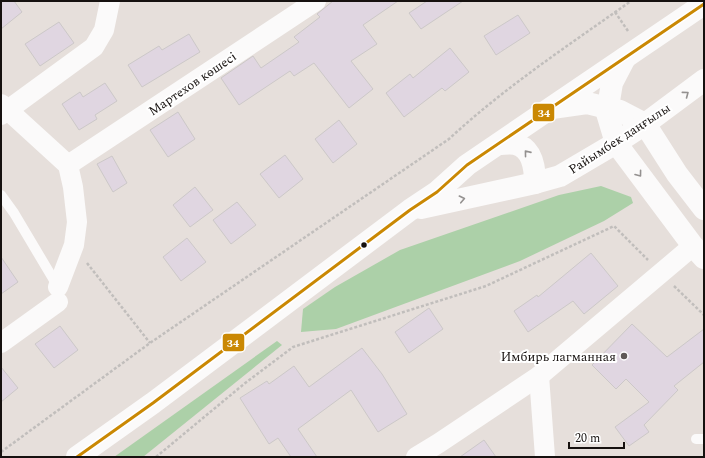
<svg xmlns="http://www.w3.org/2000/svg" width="705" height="458" font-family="Spectral,serif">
<rect width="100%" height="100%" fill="#e6dfdb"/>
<g fill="#acd0a8">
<path d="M 601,186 L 631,197 L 633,203 L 604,221 L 520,261 L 336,329 L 301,332 L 303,309 L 335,287 L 400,250 L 559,195 Z"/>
<path d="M 277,341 L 282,345 L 143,457 L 114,457 Z"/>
</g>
<g fill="#e0d6e1" stroke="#ccc8c8">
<path d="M 1,1 L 14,1 L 22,12 L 1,29 Z"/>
<path d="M 333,1 L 398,1 L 363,25 L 377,44 L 351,61 L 373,89 L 349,108 L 314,63 L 294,76 L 290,71 L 239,105 L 221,78 L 253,56 L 261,68 L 299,42 L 294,37 L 320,17 L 317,14 Z"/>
<path d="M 427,1 L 463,1 L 421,29 L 409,13 Z"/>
<path d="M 518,15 L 530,33 L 496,55 L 484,36 Z"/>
<path d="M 59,22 L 74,43 L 40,66 L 25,44 Z"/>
<path d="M 189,34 L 200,52 L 142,87 L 128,65 L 159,46 L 162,50 Z"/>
<path d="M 450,48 L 469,72 L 445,91 L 442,88 L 404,117 L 386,93 L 410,74 L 413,78 Z"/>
<path d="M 105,83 L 117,101 L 95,115 L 97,119 L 79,130 L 62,104 L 80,92 L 83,97 Z"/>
<path d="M 178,112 L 195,139 L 168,157 L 150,130 Z"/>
<path d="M 339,120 L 357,144 L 333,163 L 315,139 Z"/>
<path d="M 285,155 L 303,179 L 279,198 L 260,174 Z"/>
<path d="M 112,156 L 127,183 L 113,192 L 97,164 Z"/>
<path d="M 195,187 L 213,210 L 190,227 L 173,205 Z"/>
<path d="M 237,202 L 256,225 L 231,244 L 213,220 Z"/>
<path d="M 187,238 L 206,262 L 181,281 L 163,257 Z"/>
<path d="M 591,253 L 618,286 L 584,314 L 573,301 L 528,332 L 514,311 L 537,295 L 538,297 Z"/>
<path d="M 1,257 L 18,282 L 1,294 Z"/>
<path d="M 429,308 L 443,329 L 409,353 L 395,332 Z"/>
<path d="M 632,324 L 667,357 L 704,329 L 704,362 L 674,386 L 678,390 L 644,425 L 649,432 L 629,446 L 615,427 L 649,402 L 626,379 L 616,389 L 592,365 Z"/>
<path d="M 60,326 L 78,350 L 54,368 L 35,344 Z"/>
<path d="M 362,348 L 382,374 L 407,414 L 378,432 L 351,390 L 298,429 L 317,457 L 291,457 L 278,438 L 269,444 L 240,398 L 267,381 L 269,384 L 294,366 L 309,387 Z"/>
<path d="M 1,367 L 18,388 L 1,402 Z"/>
<path d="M 484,440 L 496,457 L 460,457 Z"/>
</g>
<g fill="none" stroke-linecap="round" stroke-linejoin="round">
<g stroke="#c1bebc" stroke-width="2.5" stroke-dasharray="3 2" stroke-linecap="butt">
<path d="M 615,12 L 628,31"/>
<path d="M 87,263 L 150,343"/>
<path d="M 674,286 L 704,315"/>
<path d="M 1,452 L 150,343 L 449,139 C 505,87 569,45 631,1"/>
<path d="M 156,457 L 244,384 L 293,347 L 486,286 L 614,226 L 648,260"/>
</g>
<g stroke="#fbfafa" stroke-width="10">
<path d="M 1,195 L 14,213 L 58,287"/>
<path d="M 696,439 L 704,439"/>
</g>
<g stroke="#fbfafa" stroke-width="20">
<path d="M 1,104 L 68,165 L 73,187 L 77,222 L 74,245 L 58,287"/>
<path d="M 1,115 L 94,47 L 104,30 L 110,1"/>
<path d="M 68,165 L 316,1"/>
<path d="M 1,343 L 58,302"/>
<path d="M 539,376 L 545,457"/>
<path d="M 416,457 L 439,443 L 539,376 L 693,246"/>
</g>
<g stroke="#fbfafa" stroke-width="22">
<path d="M 625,58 L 612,83 L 607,113 L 616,143 L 693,246 L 704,258"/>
<path d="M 552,108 L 587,103 L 620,111 L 645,124 L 677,174 L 704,209"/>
</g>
<g stroke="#fbfafa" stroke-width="22">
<path d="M 499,144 C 504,144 510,143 515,144 C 533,148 535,168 535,183"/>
<path d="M 421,208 L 535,183 L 560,176 L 616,143 L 645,124 L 704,80"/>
<path d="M 77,457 L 153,403 L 410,210 L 437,192 L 467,165 L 704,4"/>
</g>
<defs>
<path id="bus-1" d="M 77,457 L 153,403 L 410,210 L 437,192 L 467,165 L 704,4"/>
</defs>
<use href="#bus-1" stroke="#fff" stroke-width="6"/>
<use href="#bus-1" stroke="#ca8803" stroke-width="3"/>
</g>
<defs><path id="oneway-chevron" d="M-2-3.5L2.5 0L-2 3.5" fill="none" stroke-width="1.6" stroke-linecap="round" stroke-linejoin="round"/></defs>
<g stroke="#949190">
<use href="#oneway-chevron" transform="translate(686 94) rotate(-37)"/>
<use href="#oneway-chevron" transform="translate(527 153) rotate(-129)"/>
<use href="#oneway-chevron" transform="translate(639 174) rotate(53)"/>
<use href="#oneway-chevron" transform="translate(462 199) rotate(-12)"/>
</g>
<circle fill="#16110f" stroke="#fff" stroke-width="1.5" cx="364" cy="245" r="3.5"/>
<circle fill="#5f5956" stroke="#fff" stroke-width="1.5" cx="624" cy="356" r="4"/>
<g text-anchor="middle" stroke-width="4" stroke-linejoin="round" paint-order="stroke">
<g font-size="13" fill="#16110f" stroke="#fff">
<text transform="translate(192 83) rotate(-34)" y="5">Мартехов көшесі</text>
<text transform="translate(619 138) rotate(-33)" y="5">Райымбек даңғылы</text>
</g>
<g font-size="13" fill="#16110f" stroke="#fff" text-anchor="end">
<text x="616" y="361">Имбирь лагманная</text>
</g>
</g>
<g stroke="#fff" stroke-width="1.5">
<rect x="532" y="103" width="23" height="19" rx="4" fill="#ca8803"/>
<rect x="222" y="333" width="23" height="19" rx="4" fill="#ca8803"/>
</g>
<g font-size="11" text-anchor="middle" font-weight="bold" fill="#fff">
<text x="544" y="117">34</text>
<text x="233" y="347">34</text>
</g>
<rect width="705" height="458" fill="none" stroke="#16110f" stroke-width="4"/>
<path d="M569 442v6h55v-6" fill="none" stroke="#16110f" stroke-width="2"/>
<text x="575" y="442" font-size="12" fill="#16110f" stroke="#ffffff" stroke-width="3" paint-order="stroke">20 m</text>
</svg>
